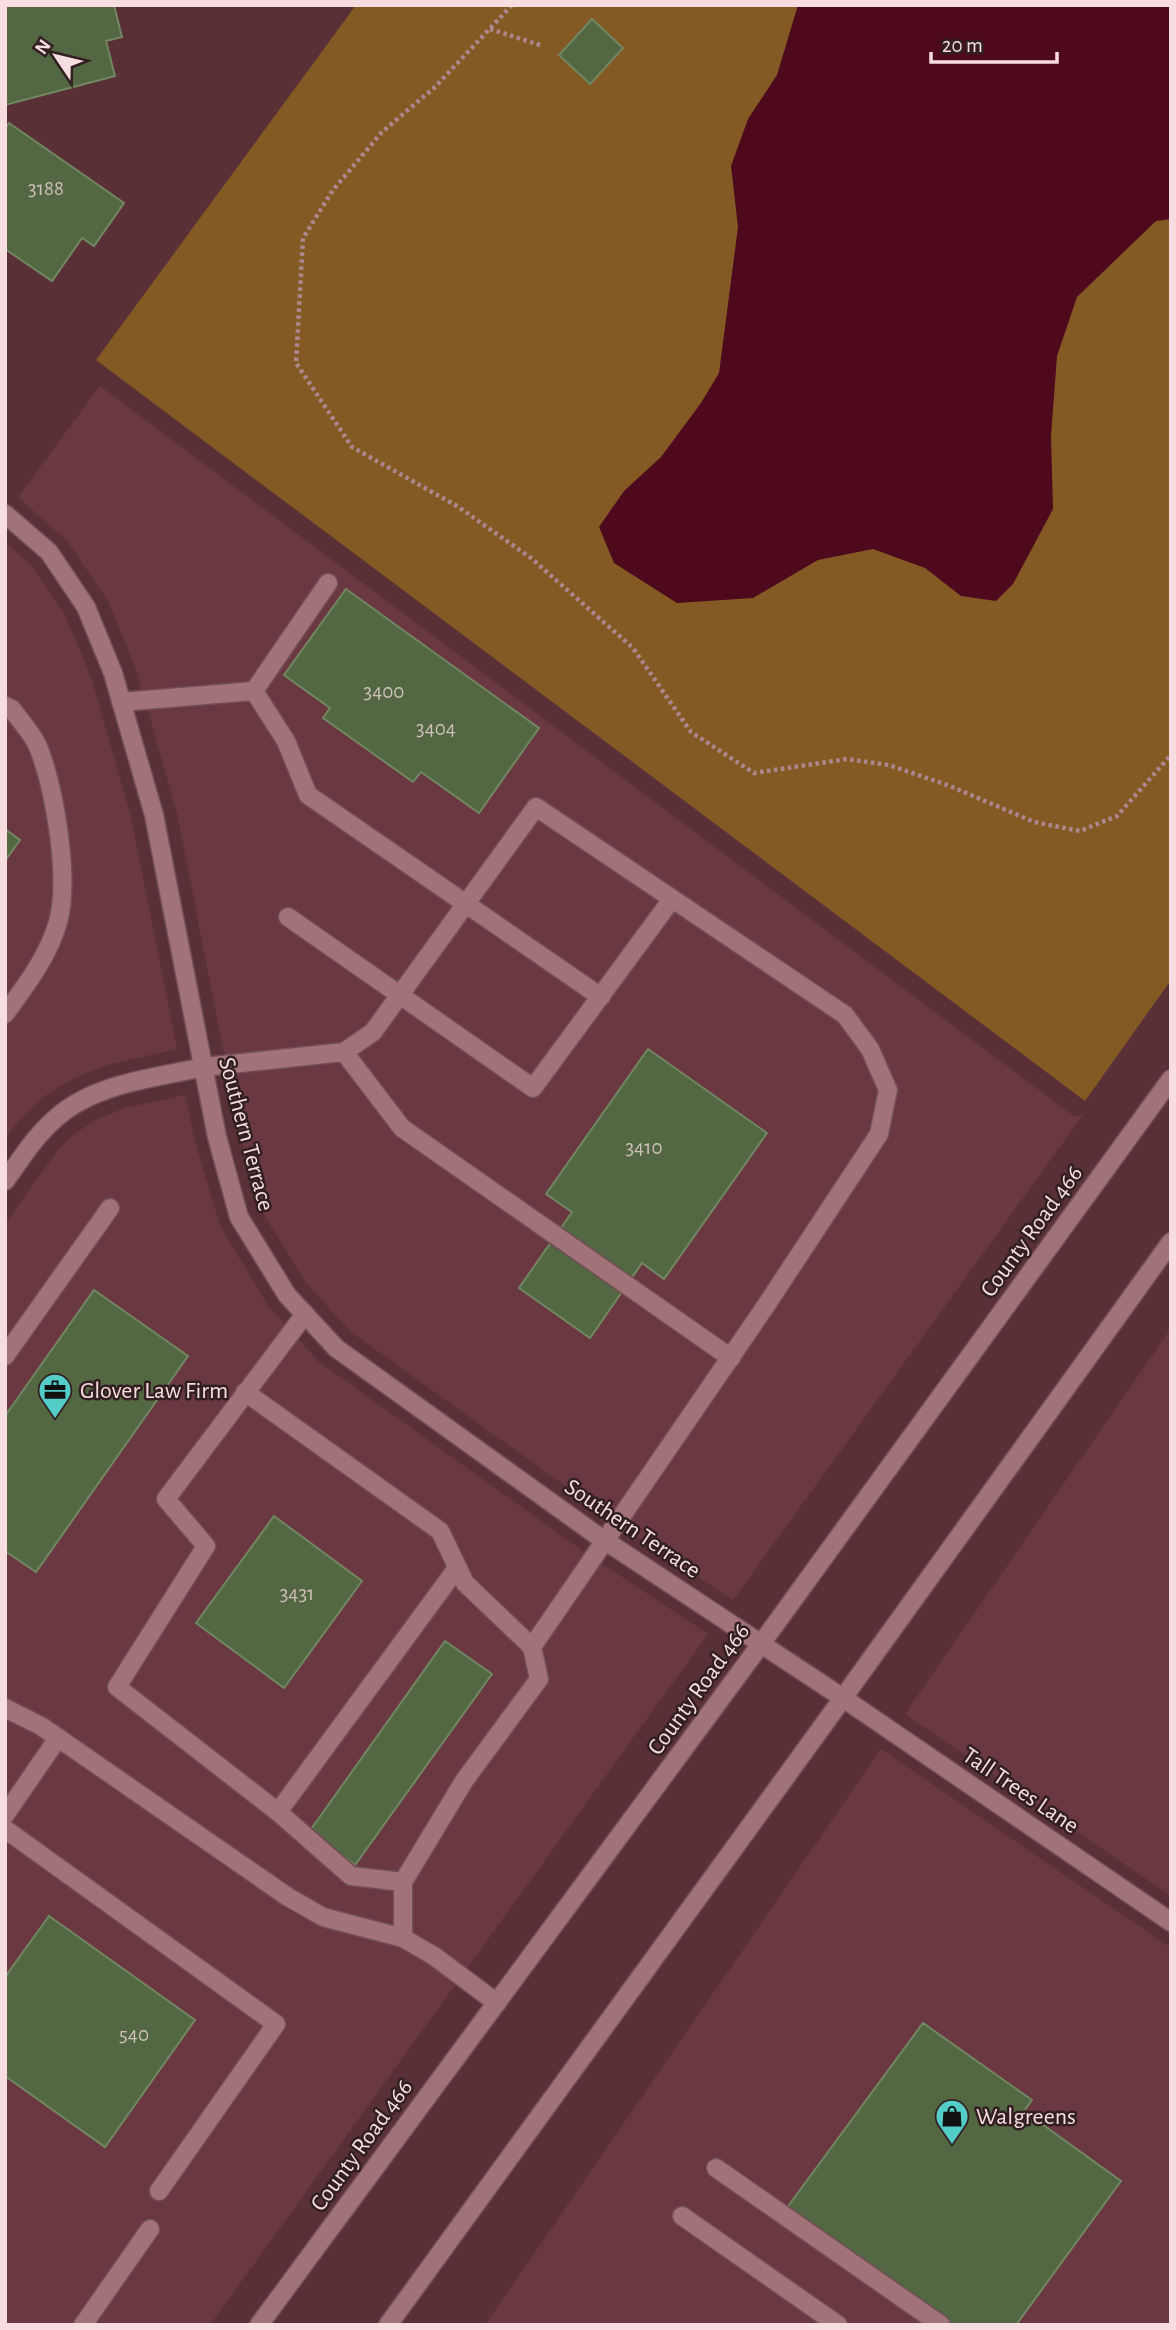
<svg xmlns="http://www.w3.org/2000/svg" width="1176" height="2330" font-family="'Alegreya Sans',sans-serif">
<rect width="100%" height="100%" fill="#5a3037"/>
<g fill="#693840">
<path d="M 100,386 L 1074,1116 L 1083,1115 L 733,1600 L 607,1516 L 351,1332 L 306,1283 L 261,1210 L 240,1135 L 230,1084 L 233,1083 L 226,1064 L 177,813 L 136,669 L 108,601 L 68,542 L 18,497 Z"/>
<path d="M 5,542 L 31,565 L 65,615 L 91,677 L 131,817 L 177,1049 L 107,1065 L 72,1079 L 43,1097 L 19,1120 L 5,1140 Z"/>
<path d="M 185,1095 L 195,1141 L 220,1226 L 267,1304 L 319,1362 L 583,1551 L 708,1634 L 210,2325 L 5,2325 L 5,1224 L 58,1150 L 74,1134 L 96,1120 L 125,1108 Z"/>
<path d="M 1171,1328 L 1171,1896 L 905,1714 Z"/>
<path d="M 881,1749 L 1171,1948 L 1171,2325 L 485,2325 Z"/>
</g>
<path fill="#835a24" d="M 356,5 L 1171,5 L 1171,980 L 1085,1101 L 96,360 Z"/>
<path fill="#4f091d" d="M 798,5 L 1171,5 L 1171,219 L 1156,221 L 1077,297 L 1057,356 L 1051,436 L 1053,509 L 1013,584 L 996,601 L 961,596 L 925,568 L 873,549 L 818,560 L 753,598 L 677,603 L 614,563 L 599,527 L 624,491 L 661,457 L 701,403 L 719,373 L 738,227 L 731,166 L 748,119 L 777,75 Z"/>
<g fill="#546743" stroke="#728761" stroke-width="2">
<path d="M 5,5 L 114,5 L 122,37 L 106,41 L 115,76 L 5,105 Z"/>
<path d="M 592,19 L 623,48 L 590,84 L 559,55 Z"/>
<path d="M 9,123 L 124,203 L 94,246 L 82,238 L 52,281 L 5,249 L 5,128 Z"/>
<path d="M 346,589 L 539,728 L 479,813 L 421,772 L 413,782 L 323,718 L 330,708 L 284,675 Z"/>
<path d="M 5,829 L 20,840 L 5,861 Z"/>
<path d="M 648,1049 L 767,1133 L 664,1279 L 642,1263 L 590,1338 L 519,1288 L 572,1212 L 546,1194 Z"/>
<path d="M 94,1290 L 188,1356 L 36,1572 L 5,1551 L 5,1416 Z"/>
<path d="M 274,1516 L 362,1581 L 284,1688 L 196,1623 Z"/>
<path d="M 445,1641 L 492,1674 L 355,1865 L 309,1832 Z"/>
<path d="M 49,1916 L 195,2020 L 105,2147 L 5,2076 L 5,1977 Z"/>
<path d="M 923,2023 L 1032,2100 L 1024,2111 L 1121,2181 L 1016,2325 L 930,2325 L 783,2213 Z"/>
</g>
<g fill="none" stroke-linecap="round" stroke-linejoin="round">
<defs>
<g id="lane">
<path d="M 254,691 L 328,583"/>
<path d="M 121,702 L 254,691 L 286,741 L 308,795 L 601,997"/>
<path d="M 5,706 L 12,709 C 20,721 34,735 39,749 C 55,791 70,879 58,922 C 48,957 26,985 5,1014"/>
<path d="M 288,917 L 533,1088 L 672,899"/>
<path d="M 344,1052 L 402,1128 L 731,1358"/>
<path d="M 204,1067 L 344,1052 L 373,1032 L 536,807 L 845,1015 L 870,1049 L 888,1090 L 879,1134 L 765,1307 L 532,1647 L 539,1679 L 464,1781 L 403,1882 L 403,1938"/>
<path d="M 305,1314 L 166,1499 L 206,1546 L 117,1687 L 278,1812 L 351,1876 L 403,1882"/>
<path d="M 5,1356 L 110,1208"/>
<path d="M 245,1392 L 440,1531 L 465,1583 L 532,1647"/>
<path d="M 5,1708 L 41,1726 L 288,1897 L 323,1917 L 403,1938 L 434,1956 L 497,2003"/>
<path d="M 278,1812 L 457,1568"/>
<path d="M 5,1815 L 58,1738"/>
<path d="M 5,1829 L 276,2024 L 159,2191"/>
<path d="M 716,2168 L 941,2325"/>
<path d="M 682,2216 L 838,2325"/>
<path d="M 83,2325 L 150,2229"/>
</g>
<g id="secondary">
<path d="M 5,514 L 49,552 L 86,607 L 113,673 L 154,815 L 217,1137 L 239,1217 L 287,1295 L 336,1348 L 595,1534 L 843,1698 L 1171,1922"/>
<path d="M 5,1181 C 21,1159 35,1136 56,1118 C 95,1083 155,1078 204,1067"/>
<path d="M 259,2325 L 761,1644 L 1171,1079"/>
<path d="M 388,2325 L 843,1698 L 1171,1242"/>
</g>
</defs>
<use href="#lane" stroke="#714e54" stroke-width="21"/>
<use href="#secondary" stroke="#714e54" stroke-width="21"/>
<g stroke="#ab888d" stroke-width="4.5" stroke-dasharray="3.5 3.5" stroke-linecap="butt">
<path d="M 512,5 L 435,87 L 382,132 L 333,190 L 303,238 L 296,363 L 352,447 L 457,506 L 531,558 L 633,648 L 691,732 L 754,773 L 847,759 L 889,765 L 950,786 L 1034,822 L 1080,831 L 1117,816 L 1171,755"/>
<path d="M 490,29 L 540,45"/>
</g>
<use href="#lane" stroke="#a17278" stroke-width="18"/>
<use href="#secondary" stroke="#a17278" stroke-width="18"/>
</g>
<defs>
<symbol id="office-pin" viewBox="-11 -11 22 30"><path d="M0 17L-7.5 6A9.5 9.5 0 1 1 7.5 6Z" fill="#54cdc8" stroke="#321f22"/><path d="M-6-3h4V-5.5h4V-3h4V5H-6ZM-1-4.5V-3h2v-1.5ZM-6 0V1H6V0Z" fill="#111"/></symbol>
<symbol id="shop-pin" viewBox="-11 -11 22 30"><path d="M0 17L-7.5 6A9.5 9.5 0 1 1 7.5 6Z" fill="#54cdc8" stroke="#321f22"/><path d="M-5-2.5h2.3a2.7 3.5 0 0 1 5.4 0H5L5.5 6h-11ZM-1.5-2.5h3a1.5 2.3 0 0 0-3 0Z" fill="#111"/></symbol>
</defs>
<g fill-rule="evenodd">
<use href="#office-pin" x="36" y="1371" width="38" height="52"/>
<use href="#shop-pin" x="933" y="2097" width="38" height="52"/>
</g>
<g text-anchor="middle" stroke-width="5" stroke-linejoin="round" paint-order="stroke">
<g font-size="21" fill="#cfc0b9">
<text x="46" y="195">3188</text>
<text x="384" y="698">3400</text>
<text x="436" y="735">3404</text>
<text x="644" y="1154">3410</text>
<text x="297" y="1600">3431</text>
<text x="134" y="2041">540</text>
</g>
<g font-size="24" fill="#f8dde0" stroke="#321f22">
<text transform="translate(247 1134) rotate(75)" y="8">Southern Terrace</text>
<text transform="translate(1031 1231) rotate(-54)" y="8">County Road 466</text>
<text transform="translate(633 1528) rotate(34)" y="8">Southern Terrace</text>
<text transform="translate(698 1689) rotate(-54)" y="8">County Road 466</text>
<text transform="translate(1021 1790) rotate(34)" y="8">Tall Trees Lane</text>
<text transform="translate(361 2145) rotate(-54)" y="8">County Road 466</text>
</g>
<g font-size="24" fill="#f8dde0" stroke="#321f22" text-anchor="start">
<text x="80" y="1398">Glover Law Firm</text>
<text x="976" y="2124">Walgreens</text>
</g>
</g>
<rect width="1176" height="2330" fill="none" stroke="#f8dde0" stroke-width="14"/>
<g transform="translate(56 56) rotate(305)" stroke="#321f22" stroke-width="5" paint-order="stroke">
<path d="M0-5L12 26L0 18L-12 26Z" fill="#f8dde0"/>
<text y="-10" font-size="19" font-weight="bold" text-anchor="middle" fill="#f8dde0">N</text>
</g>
<path d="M931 52v10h126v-10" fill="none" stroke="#f8dde0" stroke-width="3.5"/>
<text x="942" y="52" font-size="21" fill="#f8dde0" stroke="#321f22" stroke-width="5" paint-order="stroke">20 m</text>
</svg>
